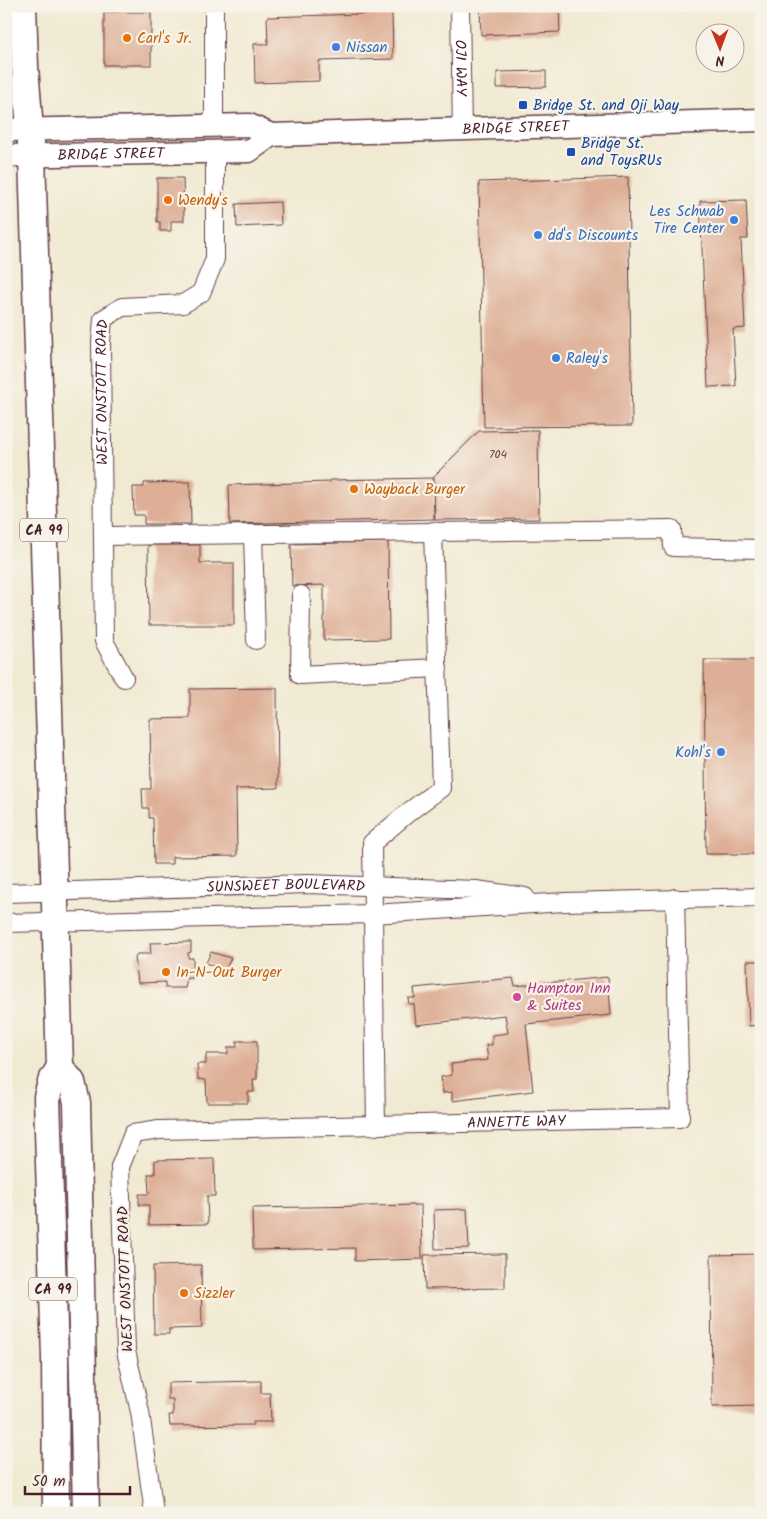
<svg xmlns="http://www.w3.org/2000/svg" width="767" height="1519" font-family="Kalam,sans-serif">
<rect width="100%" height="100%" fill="#f7f3e8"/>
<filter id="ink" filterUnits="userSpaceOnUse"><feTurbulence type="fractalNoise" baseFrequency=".02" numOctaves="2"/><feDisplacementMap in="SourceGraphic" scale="10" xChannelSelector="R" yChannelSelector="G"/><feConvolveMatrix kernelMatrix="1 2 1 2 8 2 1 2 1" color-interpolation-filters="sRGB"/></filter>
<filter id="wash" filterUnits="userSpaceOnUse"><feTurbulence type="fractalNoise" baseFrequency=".0096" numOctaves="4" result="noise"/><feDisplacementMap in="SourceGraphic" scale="20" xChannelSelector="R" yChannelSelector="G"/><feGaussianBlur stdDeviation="1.12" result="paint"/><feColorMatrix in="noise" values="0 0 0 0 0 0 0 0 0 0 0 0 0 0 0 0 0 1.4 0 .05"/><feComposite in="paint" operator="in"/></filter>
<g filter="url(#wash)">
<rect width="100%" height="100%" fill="#f1ead3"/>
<g id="blocks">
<g fill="#deaf96">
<path d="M 498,6 L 559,6 L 560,32 L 481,35 L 480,8 Z"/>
<rect x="104" y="12" width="47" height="53"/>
<path d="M 392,13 L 393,59 L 319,61 L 319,81 L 255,83 L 254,44 L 268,44 L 267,17 Z"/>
<path d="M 546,71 L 546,87 L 497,88 L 497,72 Z"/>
<path d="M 628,177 L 632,426 L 484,427 L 479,182 Z"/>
<path d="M 157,178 L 183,178 L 184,221 L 171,221 L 171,231 L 160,231 L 160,222 L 157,222 Z"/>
<path d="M 746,200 L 748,239 L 741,239 L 745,328 L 733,329 L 736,386 L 708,387 L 700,201 Z"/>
<path d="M 280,202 L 281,225 L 237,227 L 236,204 Z"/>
<path d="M 538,430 L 539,519 L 435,520 L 434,476 L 479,431 Z"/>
<path d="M 433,478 L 434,519 L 230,524 L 229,485 L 330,482 L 330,480 Z"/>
<path d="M 190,482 L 191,524 L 144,524 L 144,515 L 134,515 L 133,487 L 144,487 L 144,483 Z"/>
<path d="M 388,542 L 389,639 L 324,640 L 324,585 L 292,586 L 291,544 Z"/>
<path d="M 148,545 L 200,545 L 200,563 L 234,563 L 234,625 L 149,625 Z"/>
<path d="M 704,660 L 761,660 L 761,854 L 706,854 Z"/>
<path d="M 277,688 L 278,788 L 236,789 L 237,856 L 172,857 L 172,864 L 154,864 L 153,818 L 149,818 L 149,808 L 143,808 L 142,789 L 151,789 L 150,719 L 190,718 L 190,689 Z"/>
<path d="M 191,942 L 191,952 L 188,953 L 188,958 L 193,958 L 193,978 L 187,978 L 185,988 L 165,988 L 165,982 L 138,983 L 135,957 L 137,954 L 151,954 L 150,943 Z"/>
<path d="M 211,952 L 231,958 L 225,971 L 206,963 Z"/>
<path d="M 747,961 L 761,961 L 761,1025 L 749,1026 Z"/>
<path d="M 608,977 L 611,1015 L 526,1024 L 533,1091 L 452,1101 L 452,1092 L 443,1093 L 441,1077 L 452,1075 L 451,1064 L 488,1060 L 486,1045 L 492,1045 L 492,1035 L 508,1033 L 505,1015 L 416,1025 L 414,1004 L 409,1004 L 408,998 L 415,998 L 414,988 L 513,978 L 515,986 Z"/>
<path d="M 237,1041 L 257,1041 L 257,1079 L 253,1079 L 254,1092 L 248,1092 L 248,1103 L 207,1103 L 206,1080 L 198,1079 L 197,1064 L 206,1064 L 206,1054 L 228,1054 L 228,1047 L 237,1047 Z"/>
<path d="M 214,1159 L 215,1196 L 207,1196 L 208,1224 L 149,1225 L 149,1205 L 139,1205 L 139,1194 L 149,1194 L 148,1174 L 155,1174 L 155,1160 Z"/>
<path d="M 421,1205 L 422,1259 L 355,1261 L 355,1248 L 253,1250 L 252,1208 Z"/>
<path d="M 467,1209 L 469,1248 L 435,1249 L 434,1210 Z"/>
<path d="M 505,1254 L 505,1288 L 425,1289 L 424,1255 Z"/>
<path d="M 761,1254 L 761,1406 L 712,1407 L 711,1255 Z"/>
<path d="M 201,1265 L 202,1328 L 169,1329 L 169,1334 L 154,1334 L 153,1266 Z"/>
<path d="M 261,1381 L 261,1393 L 270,1393 L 271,1422 L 253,1422 L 253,1425 L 170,1426 L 169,1415 L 173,1415 L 173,1399 L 168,1399 L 168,1383 Z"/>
</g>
</g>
</g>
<g filter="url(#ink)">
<use href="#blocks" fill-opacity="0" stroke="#633d44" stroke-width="1"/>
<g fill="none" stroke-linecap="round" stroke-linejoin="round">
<defs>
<g id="minor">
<path d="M 214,6 L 214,126"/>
<path id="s1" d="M 460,6 L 462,131"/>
<path d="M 253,534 L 256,640"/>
<path d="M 103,536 L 672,529 L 673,547 L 761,549"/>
<path d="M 301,595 L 300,675 L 438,668"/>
<path id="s2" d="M 124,678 L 104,641 L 101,342 L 103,319 L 122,307 L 183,304 L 201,293 L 215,259 L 215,152"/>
<path id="s3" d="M 6,893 L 308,884 L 476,890 L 525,897"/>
<path d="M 6,923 L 373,914 L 565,902 L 761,897"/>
<path d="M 376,1126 L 372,843 L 410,811 L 441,788 L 433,531"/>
<path id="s4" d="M 154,1513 L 140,1412 L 126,1351 L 120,1167 L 133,1134 L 159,1130 L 680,1118 L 675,898"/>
</g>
<g id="major">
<path id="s5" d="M 6,130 L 249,125 L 271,135 L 761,120"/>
<path id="s6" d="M 6,156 L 249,151 L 271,135"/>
</g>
<g id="highway">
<path d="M 23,6 L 25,67 L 32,155 L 60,1067 L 51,1082 L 47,1097 L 55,1358 L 56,1513"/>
<path d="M 60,1067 L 72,1082 L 77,1103 L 86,1513"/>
</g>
</defs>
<use href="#minor" stroke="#633d44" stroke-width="20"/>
<use href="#major" stroke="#633d44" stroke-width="25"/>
<use href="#highway" stroke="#633d44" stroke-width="29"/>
<use href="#minor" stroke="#fff" stroke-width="18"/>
<use href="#major" stroke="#fff" stroke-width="22"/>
<use href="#highway" stroke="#fff" stroke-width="26"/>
</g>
</g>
<g fill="#e8710a" stroke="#f7f3e8" stroke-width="2">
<circle cx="127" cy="38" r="5"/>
<circle cx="168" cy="200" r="5"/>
<circle cx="354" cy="489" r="5"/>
<circle cx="166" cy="972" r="5"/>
<circle cx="184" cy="1293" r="5"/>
</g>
<g fill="#3f7fe0" stroke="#f7f3e8" stroke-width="2">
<circle cx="336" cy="47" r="5"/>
<circle cx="734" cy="220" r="5"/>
<circle cx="538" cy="235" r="5"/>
<circle cx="556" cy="358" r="5"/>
<circle cx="721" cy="752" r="5"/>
</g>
<g fill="#1a4fb4" stroke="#f7f3e8" stroke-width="2">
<rect x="518" y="100" width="10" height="10" rx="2.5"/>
<rect x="566" y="147" width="10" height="10" rx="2.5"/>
</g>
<circle fill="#d1479c" stroke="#f7f3e8" stroke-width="2" cx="517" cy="997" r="5"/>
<g text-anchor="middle" stroke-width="4.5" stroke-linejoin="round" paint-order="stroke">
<g font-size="12" fill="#6f4346">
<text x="498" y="458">704</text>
</g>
<g fill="#f7f3e8" stroke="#7e5f64" stroke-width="1">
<rect x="20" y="518.5" width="48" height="23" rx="4"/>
<rect x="29" y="1277.5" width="48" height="23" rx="4"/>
</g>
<g font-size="14" font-weight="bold" fill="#4a1f2b">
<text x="44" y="535">CA 99</text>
<text x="53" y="1294">CA 99</text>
</g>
<g font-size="15" fill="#c56008" stroke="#f7f3e8" text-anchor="start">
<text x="137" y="43">Carl's Jr.</text>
<text x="178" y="205">Wendy's</text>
<text x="364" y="494">Wayback Burger</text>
<text x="176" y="977">In-N-Out Burger</text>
<text x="194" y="1298">Sizzler</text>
</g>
<g font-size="15" fill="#366cbe" stroke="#f7f3e8" text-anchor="start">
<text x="346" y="52">Nissan</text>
<text x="724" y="216" text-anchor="end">Les Schwab<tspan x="724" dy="17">Tire Center</tspan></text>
<text x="548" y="240">dd's Discounts</text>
<text x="566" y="363">Raley's</text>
<text x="711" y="757" text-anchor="end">Kohl's</text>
</g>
<g font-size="15" fill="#4a1f2b" stroke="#f7f3e8">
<text dy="5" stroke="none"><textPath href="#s1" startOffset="62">OJI WAY</textPath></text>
<text dy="5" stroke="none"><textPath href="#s5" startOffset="512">BRIDGE STREET</textPath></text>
<text dy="5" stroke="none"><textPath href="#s6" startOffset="105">BRIDGE STREET</textPath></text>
<text dy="5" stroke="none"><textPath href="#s2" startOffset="291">WEST ONSTOTT ROAD</textPath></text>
<text dy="5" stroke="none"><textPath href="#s3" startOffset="280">SUNSWEET BOULEVARD</textPath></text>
<text dy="5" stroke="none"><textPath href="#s4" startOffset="768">ANNETTE WAY</textPath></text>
<text transform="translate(125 1279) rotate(-92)" y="5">WEST ONSTOTT ROAD</text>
</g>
<g font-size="15" fill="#164399" stroke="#f7f3e8" text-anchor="start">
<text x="533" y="110">Bridge St. and Oji Way</text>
<text x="581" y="148">Bridge St.<tspan x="581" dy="17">and ToysRUs</tspan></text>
</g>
<g font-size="15" fill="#b23c85" stroke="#f7f3e8" text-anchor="start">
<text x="527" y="993">Hampton Inn<tspan x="527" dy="17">&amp; Suites</tspan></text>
</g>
</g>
<rect width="767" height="1519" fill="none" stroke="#f7f3e8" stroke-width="25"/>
<g transform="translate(720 48) rotate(179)"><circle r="24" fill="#f7f3e8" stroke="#b29e9c"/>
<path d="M0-4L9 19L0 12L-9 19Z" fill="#c8321e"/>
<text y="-8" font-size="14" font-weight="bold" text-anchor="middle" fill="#4a1f2b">N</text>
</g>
<path d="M25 1486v8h105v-8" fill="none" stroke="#4a1f2b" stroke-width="2.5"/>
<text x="32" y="1486" font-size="15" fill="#4a1f2b" stroke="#f7f3e8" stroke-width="4" paint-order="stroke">50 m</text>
</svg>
